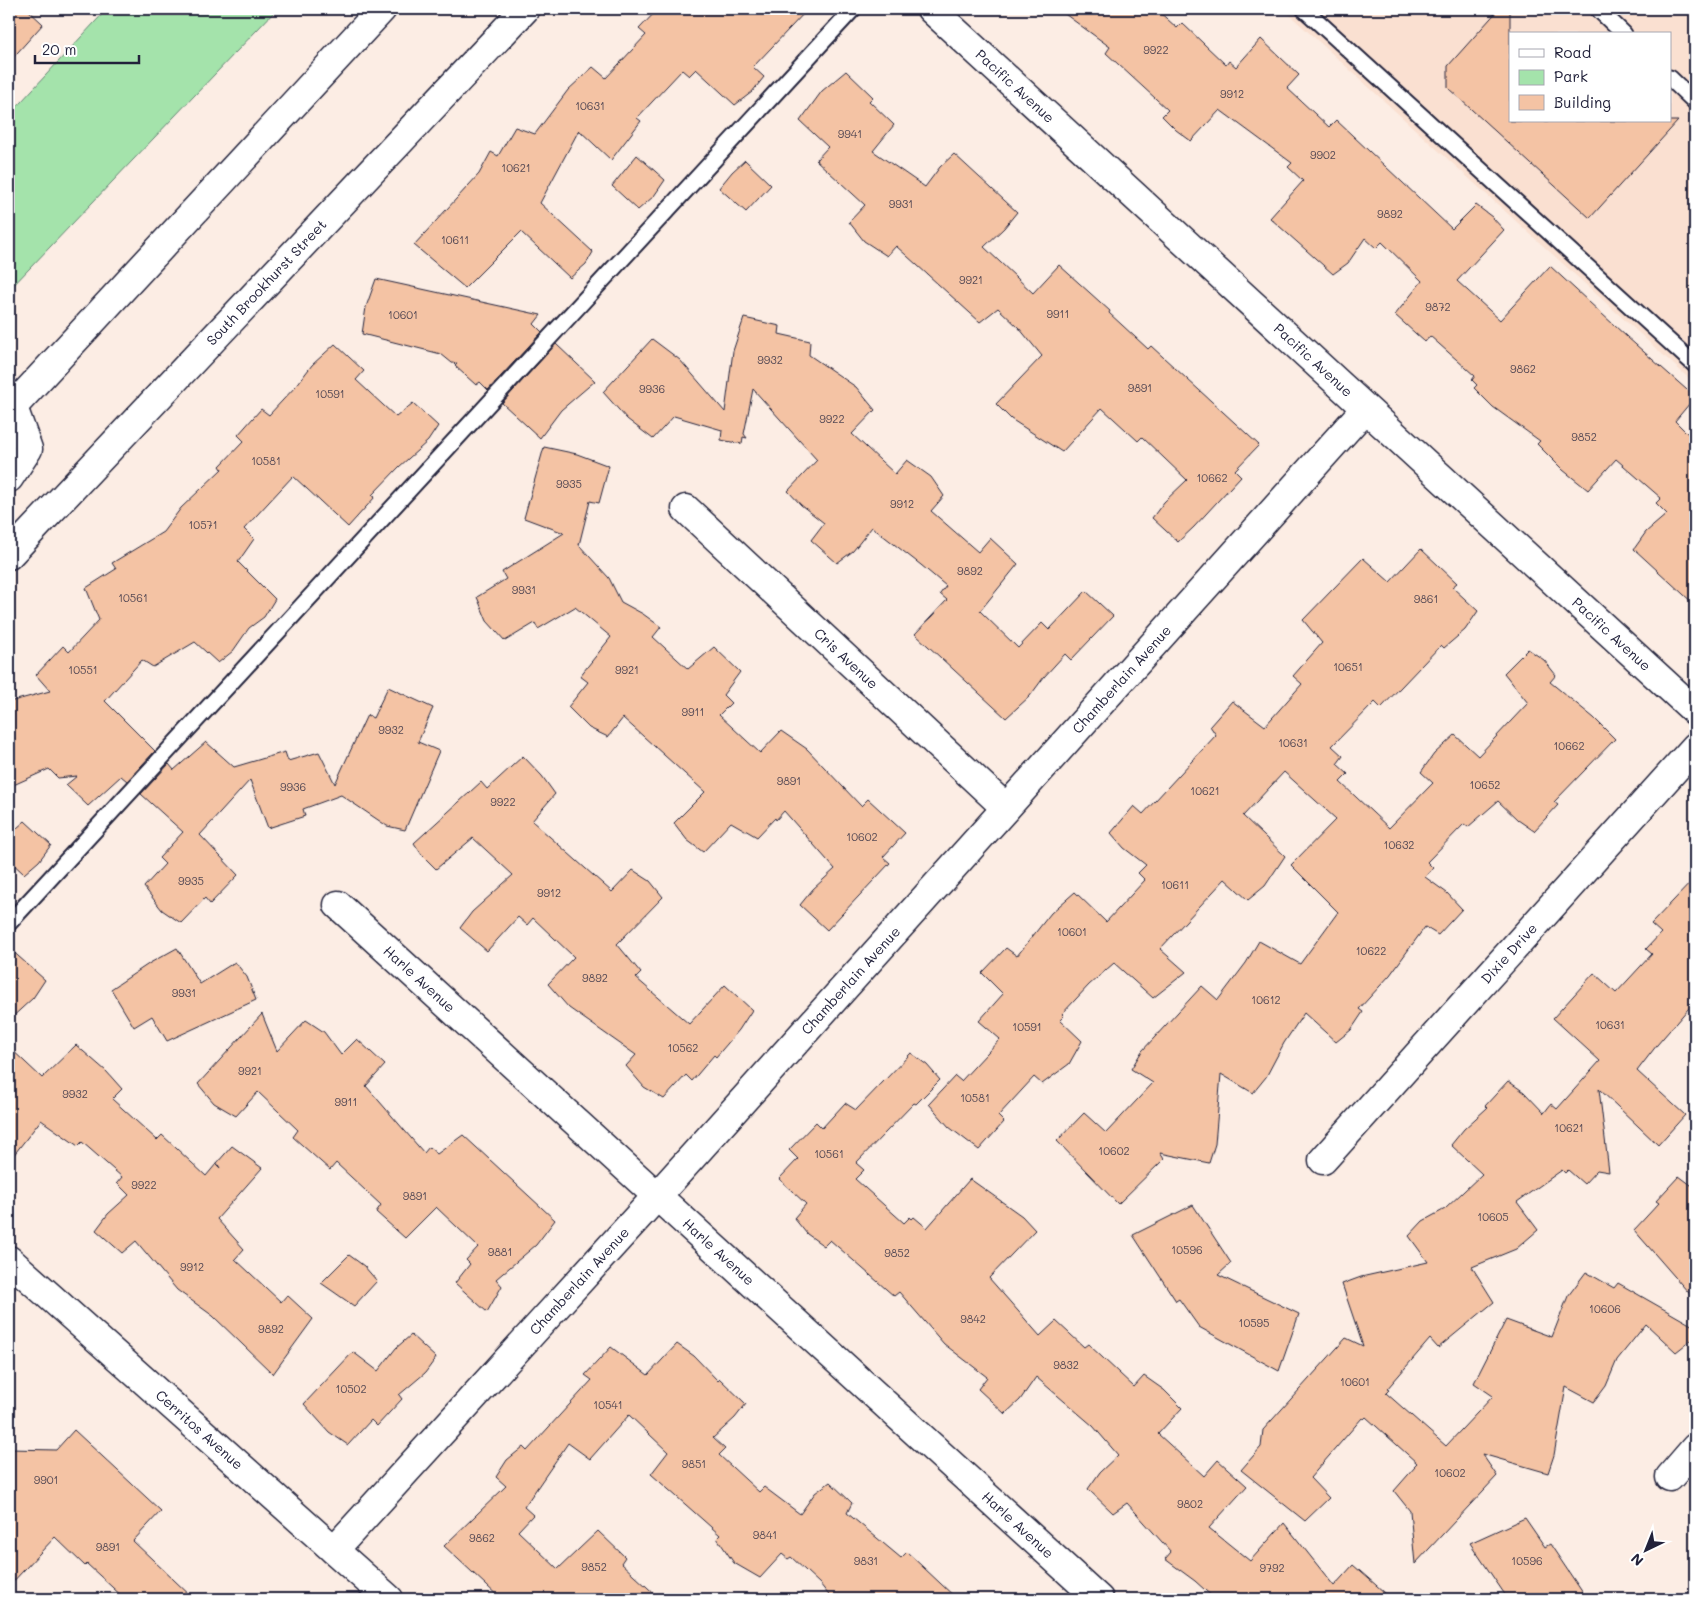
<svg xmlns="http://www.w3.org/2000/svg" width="1704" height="1608" font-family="Mali,sans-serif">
<rect width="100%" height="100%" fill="#fcede4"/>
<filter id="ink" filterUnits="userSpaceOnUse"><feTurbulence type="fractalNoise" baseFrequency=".02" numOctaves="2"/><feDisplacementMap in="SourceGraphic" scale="10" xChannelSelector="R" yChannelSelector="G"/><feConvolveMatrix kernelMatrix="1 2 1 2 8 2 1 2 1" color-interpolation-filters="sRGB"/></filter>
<g filter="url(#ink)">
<path fill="#fae0d1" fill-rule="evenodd" d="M 1283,9 L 1695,9 L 1695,384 ZM 1510,34 L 1670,34 L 1670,121 L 1510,121 Z"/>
<path fill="#a4e3ab" stroke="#638273" d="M 107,9 L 277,9 L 9,290 L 9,115 Z"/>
<g fill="#f4c3a4" stroke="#22223b">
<path d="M 9,9 L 27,9 L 43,24 L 9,62 Z"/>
<path d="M 658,9 L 808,9 L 753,67 L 764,77 L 752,92 L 735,105 L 696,69 L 689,76 L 682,70 L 637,118 L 641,121 L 611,160 L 579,130 L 540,203 L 593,252 L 586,264 L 570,278 L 521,232 L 465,288 L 414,245 L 479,174 L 491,152 L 498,156 L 515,127 L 535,134 L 568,90 L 593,67 L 606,78 L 646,35 L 639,29 Z"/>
<path d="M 1058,9 L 1156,9 L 1177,28 L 1182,23 L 1226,65 L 1229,61 L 1236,67 L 1261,39 L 1299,75 L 1287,88 L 1329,127 L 1336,120 L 1452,229 L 1476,205 L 1492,217 L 1504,230 L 1457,281 L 1500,320 L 1550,266 L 1627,337 L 1695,397 L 1675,421 L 1695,441 L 1695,605 L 1634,549 L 1646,532 L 1667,514 L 1656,503 L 1661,498 L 1616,459 L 1588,490 L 1563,470 L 1537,444 L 1540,441 L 1493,407 L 1474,388 L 1477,385 L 1472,380 L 1475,376 L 1430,336 L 1425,342 L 1395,315 L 1422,281 L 1382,242 L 1376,248 L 1365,238 L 1348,263 L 1333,274 L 1270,218 L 1303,181 L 1288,167 L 1292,163 L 1220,110 L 1191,141 L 1176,130 L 1162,116 L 1168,110 L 1106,53 L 1110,47 Z"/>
<path d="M 1499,9 L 1510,9 L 1510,121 L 1678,121 L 1590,218 L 1448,88 L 1448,66 Z"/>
<path d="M 846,71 L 873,97 L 869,101 L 894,125 L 873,151 L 925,187 L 940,167 L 954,154 L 1017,212 L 1004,228 L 984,247 L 1033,293 L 1059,265 L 1110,311 L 1109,313 L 1148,349 L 1151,346 L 1259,445 L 1235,470 L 1241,476 L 1194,527 L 1178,542 L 1152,518 L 1164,502 L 1187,480 L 1142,437 L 1138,441 L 1102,408 L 1062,452 L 1011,419 L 996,404 L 1042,356 L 1019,328 L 998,308 L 980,322 L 896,246 L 887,256 L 864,241 L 849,222 L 865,205 L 816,160 L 828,147 L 800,121 L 822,91 Z"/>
<path d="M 637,155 L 665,180 L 654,196 L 638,210 L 612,186 Z"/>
<path d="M 745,160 L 771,185 L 746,212 L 719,188 L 732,172 Z"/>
<path d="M 376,279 L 541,315 L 534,324 L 542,332 L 488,390 L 480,382 L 476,385 L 455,366 L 457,364 L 452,363 L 441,354 L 362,334 L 366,307 Z"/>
<path d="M 744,318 L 780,326 L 779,334 L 810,341 L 809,355 L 856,387 L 875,410 L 852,434 L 895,474 L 907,460 L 931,477 L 944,496 L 931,511 L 978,552 L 990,538 L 1018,564 L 980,611 L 1018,648 L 1042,623 L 1049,630 L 1086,591 L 1113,616 L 1071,660 L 1065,654 L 1044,677 L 1030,696 L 1006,718 L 915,634 L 947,600 L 940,594 L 946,586 L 921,565 L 872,527 L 853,551 L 837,563 L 811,540 L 824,523 L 801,505 L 788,491 L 817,460 L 753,389 L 744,434 L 747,438 L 743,437 L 742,444 L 721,440 L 722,430 L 674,416 L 653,439 L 627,419 L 603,392 L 652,339 L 680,360 L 725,412 L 733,351 Z"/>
<path d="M 335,344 L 364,371 L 356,380 L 396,417 L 413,403 L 438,426 L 428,441 L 399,467 L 372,495 L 375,497 L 348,527 L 293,476 L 244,529 L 254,539 L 238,562 L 275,599 L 264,617 L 249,628 L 233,651 L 218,663 L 195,642 L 153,667 L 142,660 L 105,701 L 155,751 L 127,781 L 121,776 L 88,806 L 66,785 L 77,776 L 58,778 L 49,769 L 9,787 L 9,702 L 50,691 L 36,675 L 63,646 L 69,652 L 99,620 L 86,588 L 116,569 L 112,563 L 163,532 L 181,508 L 222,469 L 220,466 L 244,441 L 238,435 L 261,409 L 269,415 L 296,386 L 312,365 Z"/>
<path d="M 556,344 L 595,381 L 561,410 L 540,438 L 502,403 Z"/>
<path d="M 544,447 L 577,454 L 609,466 L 599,503 L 590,501 L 579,545 L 609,578 L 621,602 L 643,614 L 661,627 L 653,637 L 688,669 L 714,647 L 740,672 L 723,695 L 731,703 L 719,715 L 760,753 L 781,731 L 807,749 L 861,806 L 868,799 L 905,833 L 883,857 L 890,863 L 827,930 L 800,905 L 813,889 L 835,869 L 784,811 L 776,820 L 775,818 L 757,837 L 731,822 L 703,852 L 687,840 L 674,823 L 705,792 L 623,718 L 608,737 L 589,728 L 568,707 L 588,682 L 580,676 L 611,637 L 575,607 L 538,629 L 535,623 L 505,641 L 487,621 L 477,597 L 506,579 L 502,572 L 564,533 L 524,518 Z"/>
<path d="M 1421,549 L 1457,583 L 1452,587 L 1478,611 L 1465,630 L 1444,648 L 1441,645 L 1381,708 L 1375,702 L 1332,746 L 1343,756 L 1337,764 L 1348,774 L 1340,782 L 1389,828 L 1433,783 L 1421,772 L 1434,754 L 1455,735 L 1478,756 L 1528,703 L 1504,673 L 1528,649 L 1544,660 L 1556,675 L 1550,682 L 1594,718 L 1615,739 L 1554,802 L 1558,805 L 1534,831 L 1518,820 L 1498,801 L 1468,827 L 1464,824 L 1427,862 L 1433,868 L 1425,877 L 1447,893 L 1462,909 L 1438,935 L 1425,927 L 1390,975 L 1359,1009 L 1363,1012 L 1351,1030 L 1336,1042 L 1304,1013 L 1284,1043 L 1266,1077 L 1253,1093 L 1221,1074 L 1215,1144 L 1209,1163 L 1160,1153 L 1164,1159 L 1118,1204 L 1057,1141 L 1084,1113 L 1106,1133 L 1153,1083 L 1131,1069 L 1142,1051 L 1202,986 L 1218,1000 L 1246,963 L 1259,941 L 1300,964 L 1338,912 L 1291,865 L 1336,819 L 1284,772 L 1243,816 L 1285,856 L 1265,886 L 1248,900 L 1225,879 L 1160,949 L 1186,972 L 1153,998 L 1114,963 L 1089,985 L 1062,1014 L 1064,1016 L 1060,1020 L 1082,1041 L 1069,1064 L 1042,1084 L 1034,1077 L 998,1116 L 1004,1122 L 979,1150 L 949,1127 L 929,1104 L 955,1076 L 961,1081 L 1000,1039 L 979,1021 L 1003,994 L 982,973 L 1006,948 L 1017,956 L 1051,913 L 1075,892 L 1106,922 L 1145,880 L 1138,873 L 1146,865 L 1124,848 L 1111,833 L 1134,806 L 1143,814 L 1216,735 L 1210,726 L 1232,701 L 1265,726 L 1302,684 L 1293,676 L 1322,643 L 1303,620 L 1363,558 L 1390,582 Z"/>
<path d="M 388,687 L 433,708 L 418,742 L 439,751 L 405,830 L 387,826 L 341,795 L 303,809 L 305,816 L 268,828 L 250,780 L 200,835 L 238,875 L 210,904 L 205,898 L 181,923 L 162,910 L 144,887 L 165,864 L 159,858 L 183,832 L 141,794 L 169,764 L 174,770 L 206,742 L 234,767 L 285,752 L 288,761 L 319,752 L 335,784 L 367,715 L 373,718 Z"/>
<path d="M 523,756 L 542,776 L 555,794 L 532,821 L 612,892 L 633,870 L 650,881 L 663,897 L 617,944 L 641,973 L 636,978 L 689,1024 L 725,985 L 752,1010 L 739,1030 L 716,1057 L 714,1055 L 692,1081 L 686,1075 L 664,1099 L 644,1087 L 626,1066 L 636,1055 L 569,1008 L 548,984 L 574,957 L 533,918 L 527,925 L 518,917 L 487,951 L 460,928 L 472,912 L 513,875 L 473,838 L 436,869 L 422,855 L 414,843 L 481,782 L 487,789 Z"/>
<path d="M 25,821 L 51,845 L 39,861 L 24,874 L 9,860 L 9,835 Z"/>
<path d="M 1695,878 L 1695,1001 L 1657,1045 L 1637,1071 L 1685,1115 L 1658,1145 L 1599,1089 L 1609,1172 L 1597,1170 L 1584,1184 L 1568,1170 L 1565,1173 L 1562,1170 L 1517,1202 L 1538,1230 L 1516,1249 L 1472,1267 L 1494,1302 L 1438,1348 L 1430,1339 L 1387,1389 L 1389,1390 L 1386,1393 L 1446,1446 L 1493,1396 L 1474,1383 L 1506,1320 L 1552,1337 L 1568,1296 L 1586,1272 L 1614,1288 L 1618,1283 L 1695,1327 L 1695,1337 L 1676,1352 L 1646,1324 L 1617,1360 L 1606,1386 L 1594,1402 L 1566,1387 L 1554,1455 L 1548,1473 L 1482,1454 L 1497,1476 L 1415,1564 L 1410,1511 L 1394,1491 L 1415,1467 L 1414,1466 L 1417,1463 L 1366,1417 L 1364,1419 L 1362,1418 L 1310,1478 L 1329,1498 L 1305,1521 L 1241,1470 L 1261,1447 L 1263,1430 L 1346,1338 L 1363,1346 L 1342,1284 L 1361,1277 L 1428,1262 L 1409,1236 L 1423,1221 L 1445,1209 L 1482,1174 L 1451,1145 L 1464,1129 L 1487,1108 L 1485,1106 L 1508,1081 L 1524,1092 L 1544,1113 L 1551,1104 L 1557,1109 L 1600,1061 L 1553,1018 L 1594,973 L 1616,993 L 1652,954 L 1646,949 L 1661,933 L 1651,924 Z"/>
<path d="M 9,948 L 45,980 L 33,998 L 9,1020 Z"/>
<path d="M 177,948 L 200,984 L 235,962 L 247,977 L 256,1000 L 167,1041 L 152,1016 L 134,1027 L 111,989 L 150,963 Z"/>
<path d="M 262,1014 L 277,1051 L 306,1020 L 324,1032 L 341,1055 L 357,1039 L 385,1065 L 366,1086 L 424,1153 L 429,1147 L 437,1154 L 463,1135 L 555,1220 L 536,1245 L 496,1279 L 502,1286 L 487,1312 L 455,1283 L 470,1264 L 466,1260 L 478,1247 L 436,1207 L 405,1238 L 376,1212 L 381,1205 L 336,1163 L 330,1170 L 293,1137 L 298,1130 L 258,1092 L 236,1116 L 214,1103 L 198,1084 Z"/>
<path d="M 76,1045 L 106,1071 L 122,1089 L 112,1099 L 157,1140 L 162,1135 L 206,1176 L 216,1164 L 220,1168 L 217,1163 L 232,1146 L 262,1168 L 217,1219 L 244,1249 L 235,1259 L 281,1302 L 287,1295 L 313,1319 L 273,1374 L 213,1316 L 177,1290 L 136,1241 L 122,1253 L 96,1230 L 108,1214 L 129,1195 L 117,1183 L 122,1177 L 82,1142 L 78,1146 L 41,1120 L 9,1161 L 9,1047 L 42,1078 Z"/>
<path d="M 911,1053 L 927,1065 L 940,1080 L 916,1104 L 914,1103 L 856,1163 L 864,1170 L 855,1179 L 904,1223 L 910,1217 L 912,1219 L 914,1217 L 927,1228 L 970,1179 L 1022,1216 L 1035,1230 L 989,1278 L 1040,1336 L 1056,1321 L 1084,1347 L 1088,1344 L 1134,1387 L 1144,1376 L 1164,1390 L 1182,1408 L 1158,1434 L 1204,1476 L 1218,1460 L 1247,1486 L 1209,1528 L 1250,1561 L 1284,1523 L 1334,1586 L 1353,1565 L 1392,1599 L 1215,1599 L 1195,1581 L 1165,1559 L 1171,1552 L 1127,1503 L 1113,1513 L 1088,1489 L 1100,1472 L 1118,1455 L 1093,1426 L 1036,1377 L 1020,1400 L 1005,1414 L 978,1389 L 987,1377 L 944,1344 L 899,1292 L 894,1296 L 830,1240 L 824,1246 L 807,1234 L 794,1218 L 806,1204 L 779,1179 L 798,1159 L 789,1150 L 816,1122 L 822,1128 L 845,1103 L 856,1110 Z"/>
<path d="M 1679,1176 L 1695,1188 L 1695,1300 L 1634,1230 L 1659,1203 L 1656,1201 Z"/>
<path d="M 1193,1205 L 1231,1263 L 1218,1275 L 1299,1314 L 1279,1371 L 1199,1327 L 1179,1299 L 1176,1301 L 1133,1235 Z"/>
<path d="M 349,1255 L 364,1266 L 377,1281 L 354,1306 L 321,1283 Z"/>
<path d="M 411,1335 L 436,1358 L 425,1373 L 399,1395 L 402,1399 L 377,1426 L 371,1420 L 348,1445 L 329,1432 L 304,1404 L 353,1352 L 378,1371 L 396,1348 Z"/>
<path d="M 677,1344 L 694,1356 L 718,1381 L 720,1379 L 746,1404 L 735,1418 L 713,1438 L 725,1449 L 719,1455 L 759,1492 L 764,1487 L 800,1514 L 815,1493 L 830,1482 L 852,1503 L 847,1513 L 901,1558 L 907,1552 L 957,1599 L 832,1599 L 820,1584 L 791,1557 L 788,1559 L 782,1554 L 760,1578 L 734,1563 L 717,1538 L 720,1535 L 651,1474 L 668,1452 L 629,1415 L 590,1459 L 568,1443 L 524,1507 L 533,1515 L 518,1531 L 558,1569 L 598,1531 L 625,1557 L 621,1563 L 660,1599 L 501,1599 L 444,1546 L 506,1486 L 496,1477 L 507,1460 L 523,1447 L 527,1451 L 592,1380 L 585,1375 L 611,1347 L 648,1375 Z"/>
<path d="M 74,1430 L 161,1511 L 133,1541 L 194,1599 L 125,1599 L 87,1564 L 85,1566 L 55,1537 L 9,1586 L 9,1449 L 56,1450 Z"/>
<path d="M 1525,1518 L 1545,1547 L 1550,1544 L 1587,1599 L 1508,1599 L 1470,1543 Z"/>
</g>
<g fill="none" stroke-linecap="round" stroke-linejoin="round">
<defs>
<g id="lane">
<path d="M 1304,9 L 1695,365"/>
<path d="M 1598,9 L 1624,34"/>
<path d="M 1670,78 L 1695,102"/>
<path d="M 9,923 L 853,9"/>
</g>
<g id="street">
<path id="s1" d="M 931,9 L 1695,711"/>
<path id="s2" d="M 686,509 L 1006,808"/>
<path id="s3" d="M 338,905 L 1099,1599"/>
<path id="s4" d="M 1323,1160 L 1695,747"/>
<path d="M 1670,1477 L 1695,1448"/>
<path id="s5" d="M 334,1550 L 657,1196 L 1365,409"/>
</g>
<g id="secondary">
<path id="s6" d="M 9,1260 L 389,1599"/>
</g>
<g id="primary">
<path d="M 9,411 L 382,9"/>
<path d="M 9,478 L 28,449 L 13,407"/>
<path id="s7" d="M 9,555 L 525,9"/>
</g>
</defs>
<use href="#lane" stroke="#22223b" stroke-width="19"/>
<use href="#street" stroke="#22223b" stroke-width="31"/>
<use href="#secondary" stroke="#22223b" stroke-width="31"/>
<use href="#primary" stroke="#22223b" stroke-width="31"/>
<use href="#lane" stroke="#fff" stroke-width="15"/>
<use href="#street" stroke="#fff" stroke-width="28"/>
<use href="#secondary" stroke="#fff" stroke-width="28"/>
<use href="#primary" stroke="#fff" stroke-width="28"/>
</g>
</g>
<g text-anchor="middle" stroke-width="4" stroke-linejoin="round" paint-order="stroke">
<g font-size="11" fill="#564a55">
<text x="1156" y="54">9922</text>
<text x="1232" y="98">9912</text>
<text x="590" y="110">10631</text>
<text x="850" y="138">9941</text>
<text x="1323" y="159">9902</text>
<text x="516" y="172">10621</text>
<text x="901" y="208">9931</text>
<text x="1390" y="218">9892</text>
<text x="455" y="244">10611</text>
<text x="971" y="284">9921</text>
<text x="1438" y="311">9872</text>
<text x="1058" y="318">9911</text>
<text x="403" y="319">10601</text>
<text x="770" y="364">9932</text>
<text x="1523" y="373">9862</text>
<text x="1140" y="392">9891</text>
<text x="652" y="393">9936</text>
<text x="330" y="398">10591</text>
<text x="832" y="423">9922</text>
<text x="1584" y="441">9852</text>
<text x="266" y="465">10581</text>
<text x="1212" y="482">10662</text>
<text x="569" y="488">9935</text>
<text x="902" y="508">9912</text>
<text x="203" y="529">10571</text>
<text x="970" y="575">9892</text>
<text x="524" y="594">9931</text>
<text x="133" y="602">10561</text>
<text x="1426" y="603">9861</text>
<text x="1348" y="671">10651</text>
<text x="83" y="674">10551</text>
<text x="627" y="674">9921</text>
<text x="693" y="716">9911</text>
<text x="391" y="734">9932</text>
<text x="1293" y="747">10631</text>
<text x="1569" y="750">10662</text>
<text x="789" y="785">9891</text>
<text x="1485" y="789">10652</text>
<text x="293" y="791">9936</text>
<text x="1205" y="795">10621</text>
<text x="503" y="806">9922</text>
<text x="862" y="841">10602</text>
<text x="1399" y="849">10632</text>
<text x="191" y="885">9935</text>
<text x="1175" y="889">10611</text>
<text x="549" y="897">9912</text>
<text x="1072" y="936">10601</text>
<text x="1371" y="955">10622</text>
<text x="595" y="982">9892</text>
<text x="184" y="997">9931</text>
<text x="1266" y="1004">10612</text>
<text x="1610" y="1029">10631</text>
<text x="1027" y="1031">10591</text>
<text x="683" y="1052">10562</text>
<text x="250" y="1075">9921</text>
<text x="75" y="1098">9932</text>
<text x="975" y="1102">10581</text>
<text x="346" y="1106">9911</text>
<text x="1569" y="1132">10621</text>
<text x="1114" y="1155">10602</text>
<text x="829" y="1158">10561</text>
<text x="144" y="1189">9922</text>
<text x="415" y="1200">9891</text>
<text x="1493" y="1221">10605</text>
<text x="1187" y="1254">10596</text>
<text x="500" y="1256">9881</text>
<text x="897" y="1257">9852</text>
<text x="192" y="1271">9912</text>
<text x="1605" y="1313">10606</text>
<text x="973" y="1323">9842</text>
<text x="1254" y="1327">10595</text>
<text x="271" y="1333">9892</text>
<text x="1066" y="1369">9832</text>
<text x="1355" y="1386">10601</text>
<text x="351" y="1393">10502</text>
<text x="608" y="1409">10541</text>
<text x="694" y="1468">9851</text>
<text x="1450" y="1477">10602</text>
<text x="46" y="1484">9901</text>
<text x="1190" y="1508">9802</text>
<text x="765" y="1539">9841</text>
<text x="482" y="1542">9862</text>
<text x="108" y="1551">9891</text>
<text x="866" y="1565">9831</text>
<text x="1527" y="1565">10596</text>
<text x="594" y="1571">9852</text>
<text x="1272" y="1572">9792</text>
</g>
<g font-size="14" fill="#22223b" stroke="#fff">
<text dy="5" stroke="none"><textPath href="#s1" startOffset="114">Pacific Avenue</textPath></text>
<text dy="5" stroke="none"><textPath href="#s7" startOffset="375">South Brookhurst Street</textPath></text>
<text dy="5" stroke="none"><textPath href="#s1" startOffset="519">Pacific Avenue</textPath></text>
<text dy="5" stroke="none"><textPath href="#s1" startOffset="924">Pacific Avenue</textPath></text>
<text dy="5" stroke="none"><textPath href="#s2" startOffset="219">Cris Avenue</textPath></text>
<text dy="5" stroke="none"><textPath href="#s5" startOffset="1174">Chamberlain Avenue</textPath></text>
<text dy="5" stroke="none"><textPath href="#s4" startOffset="278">Dixie Drive</textPath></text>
<text dy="5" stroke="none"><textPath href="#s3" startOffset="110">Harle Avenue</textPath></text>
<text dy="5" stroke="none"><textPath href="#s5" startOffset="769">Chamberlain Avenue</textPath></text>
<text dy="5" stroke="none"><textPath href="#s3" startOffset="515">Harle Avenue</textPath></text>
<text dy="5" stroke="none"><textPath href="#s5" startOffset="364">Chamberlain Avenue</textPath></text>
<text dy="5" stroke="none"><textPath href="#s6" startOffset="255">Cerritos Avenue</textPath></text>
<text dy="5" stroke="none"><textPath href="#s3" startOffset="920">Harle Avenue</textPath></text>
</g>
</g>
<rect width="1704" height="1608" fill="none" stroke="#fff" stroke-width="30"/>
<rect x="15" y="15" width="1674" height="1578" fill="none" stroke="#22223b" stroke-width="2" filter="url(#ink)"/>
<rect x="1509" y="32" width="162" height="90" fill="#ffffff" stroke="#a7a7b1"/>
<rect x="1519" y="49" width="25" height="8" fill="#ffffff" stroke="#a7a7b1"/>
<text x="1554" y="58" font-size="15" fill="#22223b">Road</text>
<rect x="1519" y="70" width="25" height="15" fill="#a4e3ab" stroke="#a7a7b1"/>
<text x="1554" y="82" font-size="15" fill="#22223b">Park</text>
<rect x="1519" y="95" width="25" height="15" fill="#f4c3a4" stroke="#a7a7b1"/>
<text x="1554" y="108" font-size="15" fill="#22223b">Building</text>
<g transform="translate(1646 1550) rotate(223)" stroke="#ffffff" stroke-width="4" paint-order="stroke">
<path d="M0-4L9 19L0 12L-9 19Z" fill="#22223b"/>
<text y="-8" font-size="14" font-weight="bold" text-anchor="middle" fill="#22223b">N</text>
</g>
<path d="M35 55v8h104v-8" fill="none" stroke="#22223b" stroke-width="2.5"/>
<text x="42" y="55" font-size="15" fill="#22223b" stroke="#ffffff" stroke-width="4" paint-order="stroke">20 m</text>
</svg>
